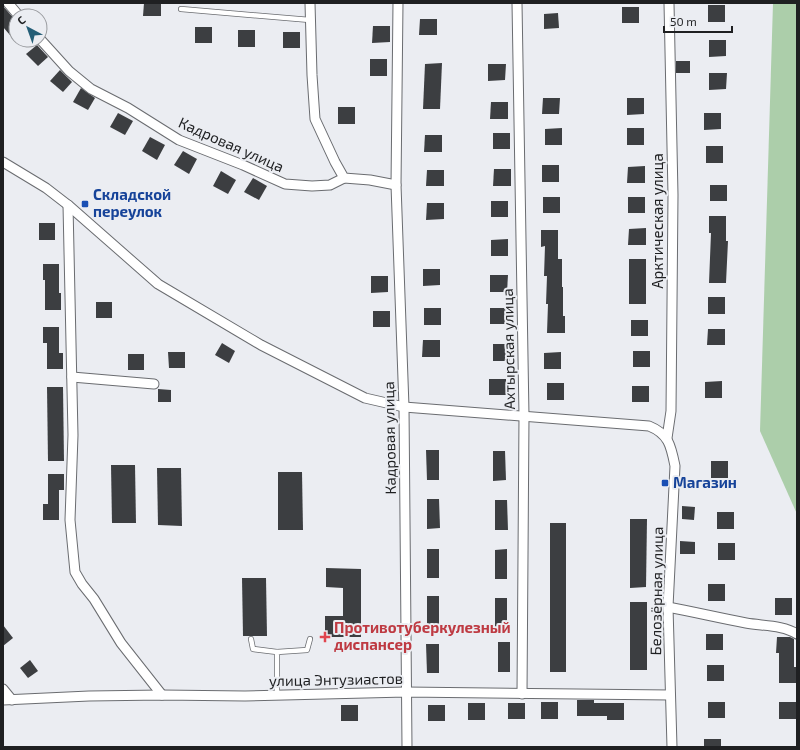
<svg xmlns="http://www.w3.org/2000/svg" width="800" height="750" font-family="'Exo 2',sans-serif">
<rect width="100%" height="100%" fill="#ebedf2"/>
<path fill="#acceaa" d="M 773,3 L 797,3 L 797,514 L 760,431 Z"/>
<g fill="#3c3e41">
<path d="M 144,3 L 161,3 L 161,16 L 143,16 Z"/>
<rect x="708" y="5" width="17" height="17"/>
<path d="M 3,6 L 16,21 L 16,42 L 3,27 Z"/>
<rect x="622" y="7" width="17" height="16"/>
<path d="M 558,13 L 559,28 L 544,29 L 544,14 Z"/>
<path d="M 420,19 L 437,19 L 437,35 L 419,35 Z"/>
<path d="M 373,26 L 390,26 L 390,42 L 372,43 Z"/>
<rect x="195" y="27" width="17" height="16"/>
<rect x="238" y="30" width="17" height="17"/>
<rect x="283" y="32" width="17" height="16"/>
<path d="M 709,40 L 726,40 L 726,56 L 709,57 Z"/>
<path d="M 37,45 L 48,57 L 38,66 L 26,54 Z"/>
<rect x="370" y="59" width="17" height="17"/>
<rect x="676" y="61" width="14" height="12"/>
<path d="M 442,63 L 440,109 L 423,109 L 425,64 Z"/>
<path d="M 488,64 L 506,64 L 505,80 L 488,81 Z"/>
<path d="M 60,70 L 72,82 L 63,92 L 50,81 Z"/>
<path d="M 709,73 L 727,73 L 726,89 L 709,90 Z"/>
<path d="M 81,88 L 95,98 L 88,110 L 73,102 Z"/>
<path d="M 543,98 L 560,98 L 559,114 L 542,114 Z"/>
<path d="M 627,98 L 644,98 L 644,114 L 627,115 Z"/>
<path d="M 491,102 L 508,102 L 508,119 L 490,119 Z"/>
<rect x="338" y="107" width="17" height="17"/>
<path d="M 118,113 L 133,121 L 125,135 L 110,127 Z"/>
<path d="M 704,113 L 721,113 L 721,129 L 704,130 Z"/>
<path d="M 562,128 L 562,145 L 545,145 L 545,129 Z"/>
<rect x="627" y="128" width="17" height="17"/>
<rect x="493" y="133" width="17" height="16"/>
<path d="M 425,135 L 442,135 L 442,152 L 424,152 Z"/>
<path d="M 150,137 L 165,145 L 157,160 L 142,151 Z"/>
<rect x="706" y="146" width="17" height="17"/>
<path d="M 183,151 L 197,159 L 189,174 L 174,165 Z"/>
<rect x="542" y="165" width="17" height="17"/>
<path d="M 645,166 L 645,183 L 627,183 L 628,167 Z"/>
<path d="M 494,169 L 511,169 L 511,186 L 493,186 Z"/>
<path d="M 427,170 L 444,170 L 444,186 L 426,186 Z"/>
<path d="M 221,171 L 236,180 L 228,194 L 213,186 Z"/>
<path d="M 253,178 L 267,186 L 259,200 L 244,192 Z"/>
<rect x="710" y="185" width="17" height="16"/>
<rect x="543" y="197" width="17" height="16"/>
<rect x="628" y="197" width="17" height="16"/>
<rect x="491" y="201" width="17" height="16"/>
<path d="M 427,203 L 444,203 L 444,219 L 426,220 Z"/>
<path d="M 709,216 L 726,216 L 726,241 L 728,241 L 726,283 L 709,283 L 711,233 L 709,233 Z"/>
<rect x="39" y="223" width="16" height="17"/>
<path d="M 646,228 L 646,245 L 628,245 L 629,229 Z"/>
<path d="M 541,230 L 558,230 L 558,259 L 562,259 L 562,287 L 563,287 L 563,316 L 565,316 L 565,333 L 547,333 L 548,304 L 546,304 L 547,276 L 544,276 L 545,246 L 541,247 Z"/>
<path d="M 508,239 L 508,256 L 491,256 L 491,240 Z"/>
<rect x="629" y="259" width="17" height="45"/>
<path d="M 43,264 L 59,264 L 59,293 L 61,293 L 61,310 L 45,310 L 45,280 L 43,280 Z"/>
<path d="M 423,269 L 440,269 L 440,285 L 423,286 Z"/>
<path d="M 490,275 L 508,275 L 507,292 L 490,292 Z"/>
<path d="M 371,276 L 388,276 L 388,292 L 371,293 Z"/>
<rect x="708" y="297" width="17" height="17"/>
<rect x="96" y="302" width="16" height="16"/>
<rect x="424" y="308" width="17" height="17"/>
<rect x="490" y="308" width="17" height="16"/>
<rect x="373" y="311" width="17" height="16"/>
<rect x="631" y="320" width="17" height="16"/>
<path d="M 43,327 L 59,327 L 59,353 L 63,353 L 63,369 L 47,369 L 47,343 L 43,343 Z"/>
<path d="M 708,329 L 725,329 L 725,345 L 707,345 Z"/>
<path d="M 423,340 L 440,340 L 440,357 L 422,357 Z"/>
<path d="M 222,343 L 235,351 L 229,363 L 215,355 Z"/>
<rect x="493" y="344" width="17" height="17"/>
<rect x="633" y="351" width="17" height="16"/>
<path d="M 168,352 L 185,352 L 185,368 L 169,368 Z"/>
<path d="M 561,352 L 561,369 L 544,369 L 544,353 Z"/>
<rect x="128" y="354" width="16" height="16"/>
<rect x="489" y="379" width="17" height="16"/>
<path d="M 722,381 L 722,398 L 705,398 L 705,382 Z"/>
<rect x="547" y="383" width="17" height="17"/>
<rect x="632" y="386" width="17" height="16"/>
<path d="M 47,387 L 63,387 L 64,461 L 48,461 Z"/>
<path d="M 158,389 L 171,390 L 171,402 L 158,402 Z"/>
<path d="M 426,450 L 439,450 L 439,480 L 427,480 Z"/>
<path d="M 493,451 L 505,451 L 506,480 L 493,481 Z"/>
<rect x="711" y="461" width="17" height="17"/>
<path d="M 111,465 L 135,465 L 136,523 L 112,523 Z"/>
<path d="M 157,468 L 181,468 L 182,526 L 158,525 Z"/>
<path d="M 278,472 L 302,472 L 303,530 L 278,530 Z"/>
<path d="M 48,474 L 64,474 L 64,490 L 59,490 L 59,520 L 43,520 L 43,504 L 48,504 Z"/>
<path d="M 427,499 L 439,499 L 440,528 L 427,529 Z"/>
<path d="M 495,500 L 507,500 L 508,530 L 495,530 Z"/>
<path d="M 682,506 L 695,507 L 694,520 L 682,519 Z"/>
<rect x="717" y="512" width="17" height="17"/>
<path d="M 630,519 L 647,519 L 646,587 L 630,588 Z"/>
<rect x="550" y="523" width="16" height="149"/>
<path d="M 680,541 L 695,542 L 695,554 L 680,554 Z"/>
<rect x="718" y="543" width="17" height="17"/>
<rect x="427" y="549" width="12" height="29"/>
<path d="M 507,549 L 507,579 L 495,579 L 495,550 Z"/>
<path d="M 326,568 L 361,569 L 361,637 L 325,637 L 325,616 L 343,616 L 343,588 L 326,587 Z"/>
<path d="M 242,578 L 266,578 L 267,636 L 243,636 Z"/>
<rect x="708" y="584" width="17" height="17"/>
<rect x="427" y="596" width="12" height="30"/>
<rect x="495" y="598" width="12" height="29"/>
<rect x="775" y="598" width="17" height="17"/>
<rect x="630" y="602" width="17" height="68"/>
<path d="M 3,625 L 13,638 L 3,646 Z"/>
<rect x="706" y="634" width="17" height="16"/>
<path d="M 777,637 L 790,637 L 794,639 L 794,667 L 796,667 L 796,683 L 779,683 L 779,653 L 776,653 Z"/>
<rect x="498" y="642" width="12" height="30"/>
<path d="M 426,644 L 439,644 L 439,673 L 427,673 Z"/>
<path d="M 30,660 L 38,671 L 28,678 L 20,668 Z"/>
<rect x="707" y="665" width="17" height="16"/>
<path d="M 577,700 L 594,700 L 594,703 L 624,703 L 624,720 L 607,720 L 607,716 L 577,716 Z"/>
<rect x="541" y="702" width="17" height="17"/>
<rect x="708" y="702" width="17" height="16"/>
<path d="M 779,702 L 797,702 L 796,719 L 779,719 Z"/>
<rect x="468" y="703" width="17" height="17"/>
<rect x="508" y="703" width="17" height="16"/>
<rect x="341" y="705" width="17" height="16"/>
<rect x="428" y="705" width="17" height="16"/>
<rect x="704" y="739" width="17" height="8"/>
</g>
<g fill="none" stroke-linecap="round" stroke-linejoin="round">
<defs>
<g id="lane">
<path d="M 181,9 L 310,20"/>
<path d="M 251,639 L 253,649 L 277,652"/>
<path d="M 277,695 L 277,652 L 307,650 L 310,639"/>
</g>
<g id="street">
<path d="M 8,3 L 19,16"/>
<path d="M 310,3 L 312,75 L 315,119 L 335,162 L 344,178 L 370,180 L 396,185"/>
<path d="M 398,3 L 396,185 L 404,407 L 407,747"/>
<path d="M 517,3 L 524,416 L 522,694"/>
<path d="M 40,39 L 69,71 L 91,89 L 128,108 L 179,140 L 243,165 L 285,184 L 312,186 L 330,185 L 344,178"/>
<path d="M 3,162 L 46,188 L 68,205 L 158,284 L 261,345 L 365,398 L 404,407 L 649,426 C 669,434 671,446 675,466 L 668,607 L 672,747"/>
<path d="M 68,205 L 73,435 L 70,520 L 75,572 L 82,584 L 94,599 L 121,643 L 162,695"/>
<path d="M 72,377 L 154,384"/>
<path d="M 667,438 L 671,411 L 673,195 L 669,3"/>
<path d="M 668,607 C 694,612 720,618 746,623 C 763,626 783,625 797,634"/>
<path d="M 3,689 L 12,700"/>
<path d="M 3,700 L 89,696 L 162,695 L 245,696 L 406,692 L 670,695"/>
</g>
</defs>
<use href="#lane" stroke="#6a6c70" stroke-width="6"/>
<use href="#street" stroke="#6a6c70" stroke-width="11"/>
<use href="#lane" stroke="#fff" stroke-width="4.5"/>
<use href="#street" stroke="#fff" stroke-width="9"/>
</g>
<g fill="#1a4fb4" stroke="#ebedf2" stroke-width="1.5">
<rect x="81" y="200" width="8" height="8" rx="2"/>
<rect x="661" y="479" width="8" height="8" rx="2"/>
</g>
<path fill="#e0444e" stroke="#ebedf2" stroke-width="1.5" d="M323 631h4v4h4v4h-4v4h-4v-4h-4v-4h4z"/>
<g text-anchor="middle" stroke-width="4" stroke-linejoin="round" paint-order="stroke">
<g font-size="15" fill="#1f2022" stroke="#ebedf2">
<text transform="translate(231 145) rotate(24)" y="5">Кадровая улица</text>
<text transform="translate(658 221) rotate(-90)" y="5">Арктическая улица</text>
<text transform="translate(509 349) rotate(-91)" y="5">Ахтырская улица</text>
<text transform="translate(390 438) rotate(-91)" y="5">Кадровая улица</text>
<text transform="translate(657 591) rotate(-89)" y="5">Белозёрная улица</text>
<text transform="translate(336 680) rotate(-1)" y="5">улица Энтузиастов</text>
</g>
<g font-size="15" font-weight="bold" fill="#164399" stroke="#ebedf2" text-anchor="start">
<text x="93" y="200">Складской<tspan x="93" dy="17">переулок</tspan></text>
<text x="673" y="488">Магазин</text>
</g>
<g font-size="15" font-weight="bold" fill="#be3a42" stroke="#ebedf2" text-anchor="start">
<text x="334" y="633">Противотуберкулезный<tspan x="334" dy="17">диспансер</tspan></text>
</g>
</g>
<rect width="800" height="750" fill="none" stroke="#1f2022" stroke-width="8"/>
<g transform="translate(28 28) rotate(319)"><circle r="19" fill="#ebedf2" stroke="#999b9f"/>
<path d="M0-3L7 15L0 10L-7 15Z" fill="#245e77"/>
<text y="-6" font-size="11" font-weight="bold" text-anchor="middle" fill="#1f2022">С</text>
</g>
<path d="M664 26v6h68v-6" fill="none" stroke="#1f2022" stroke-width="2"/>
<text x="670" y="26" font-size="12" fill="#1f2022" stroke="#ebedf2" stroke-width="3" paint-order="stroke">50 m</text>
</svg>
